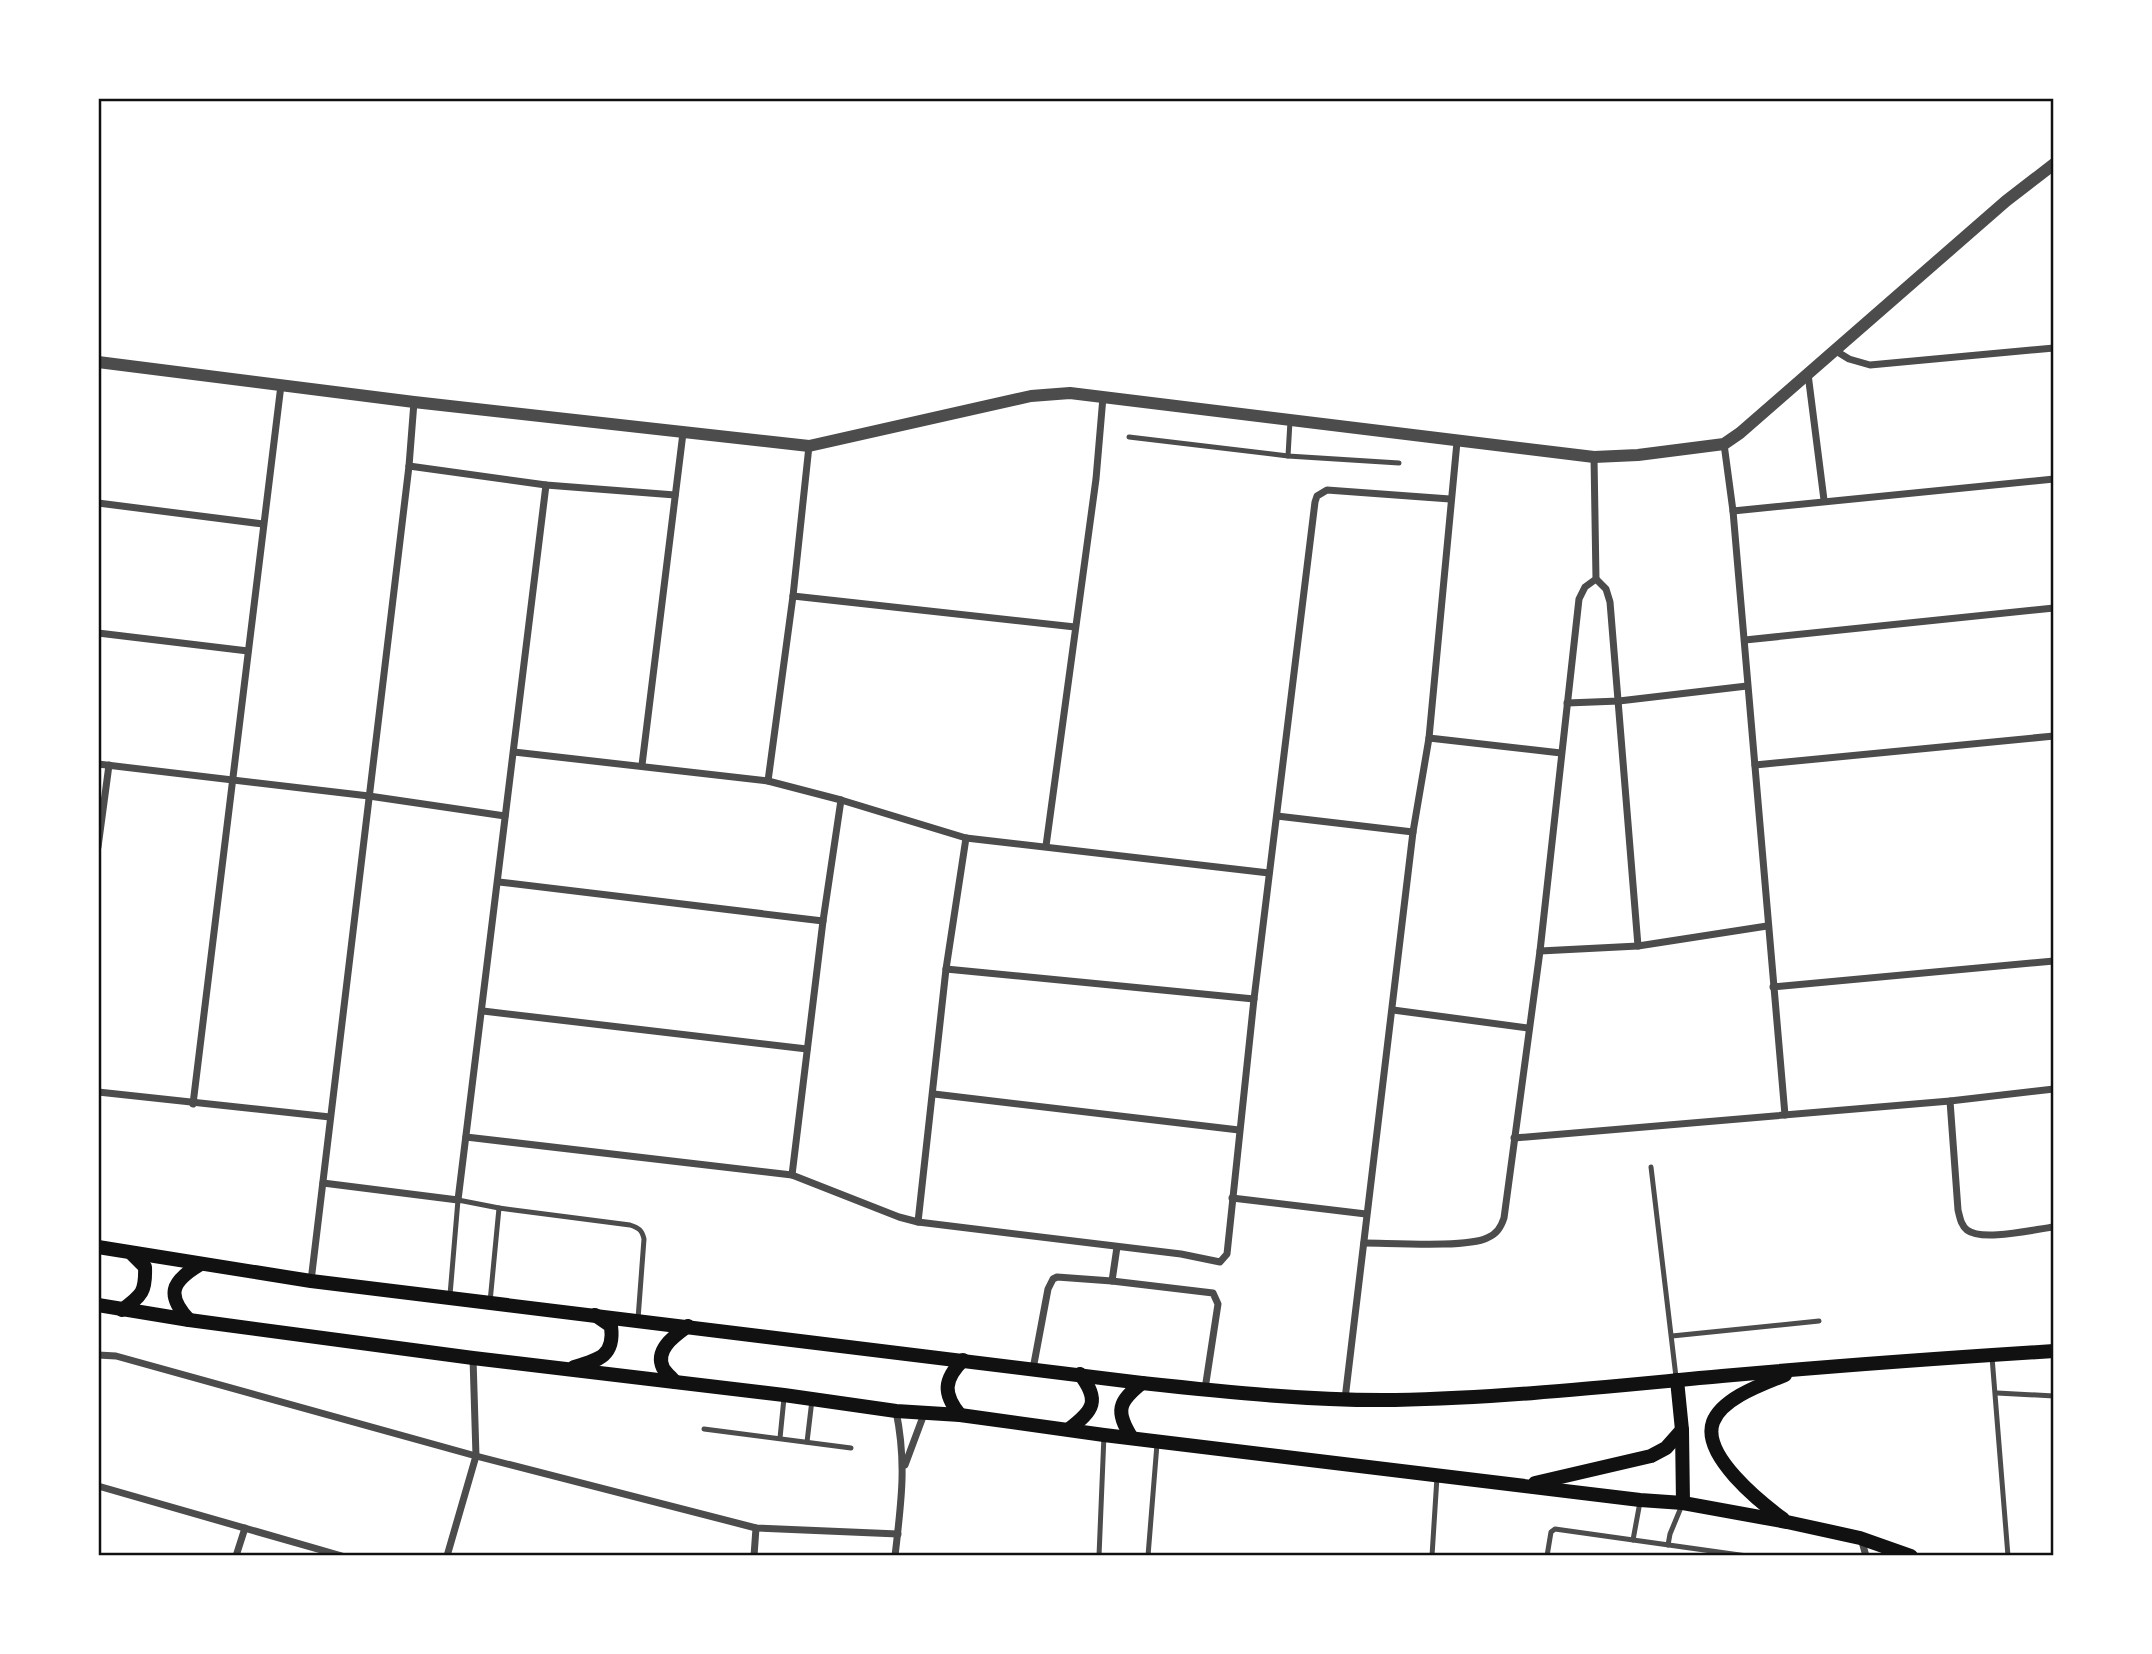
<svg xmlns="http://www.w3.org/2000/svg" width="2152" height="1654" font-family="'Sofia Sans Condensed',sans-serif">
<rect width="100%" height="100%" fill="#fff"/>
<g fill="none" stroke-linecap="round" stroke-linejoin="round">
<g stroke="#4c4c4c" stroke-width="5">
<path d="M 1129,437 L 1288,456 L 1399,463"/>
<path d="M 1288,456 L 1290,421"/>
<path d="M 1651,1167 L 1676,1377"/>
<path d="M 450,1295 L 458,1200 L 499,1208"/>
<path d="M 490,1302 L 499,1208 L 630,1225 C 639,1228 642,1230 644,1239 L 638,1319"/>
<path d="M 1672,1336 L 1819,1321"/>
<path d="M 1992,1357 L 2008,1556"/>
<path d="M 1997,1393 L 2054,1396"/>
<path d="M 704,1429 L 851,1448"/>
<path d="M 780,1438 L 784,1398"/>
<path d="M 807,1442 L 812,1400"/>
<path d="M 1633,1540 L 1640,1502"/>
<path d="M 1668,1545 L 1670,1534 L 1682,1505"/>
<path d="M 1099,1556 L 1104,1435"/>
<path d="M 1148,1556 L 1157,1444"/>
<path d="M 1432,1556 L 1437,1477"/>
<path d="M 1547,1556 L 1551,1532 L 1555,1529 L 1747,1556"/>
</g>
<g stroke="#4c4c4c" stroke-width="7">
<path d="M 1836,351 L 1849,359 L 1870,365 L 2054,348"/>
<path d="M 1808,374 L 1824,500"/>
<path d="M 1724,444 L 1733,511 L 1785,1115"/>
<path d="M 409,466 L 546,485 L 675,495"/>
<path d="M 98,503 L 263,524"/>
<path d="M 1733,511 L 2054,479"/>
<path d="M 1596,579 L 1606,589 L 1610,602 L 1638,946"/>
<path d="M 793,596 L 1075,627"/>
<path d="M 98,633 L 248,651"/>
<path d="M 1745,640 L 2054,608"/>
<path d="M 1567,703 L 1619,701 L 1747,686"/>
<path d="M 1429,738 L 1561,753"/>
<path d="M 514,752 L 768,781 L 841,800 L 966,838 L 1269,873"/>
<path d="M 98,764 L 369,796 L 505,816"/>
<path d="M 642,765 L 683,433"/>
<path d="M 1755,765 L 2054,736"/>
<path d="M 768,781 L 793,596 L 809,446"/>
<path d="M 1277,816 L 1413,832"/>
<path d="M 1046,846 L 1096,479 L 1103,397"/>
<path d="M 98,847 L 109,765"/>
<path d="M 499,882 L 823,921"/>
<path d="M 1540,951 L 1638,946 L 1767,926"/>
<path d="M 946,969 L 1254,999"/>
<path d="M 1773,987 L 2054,961"/>
<path d="M 1393,1010 L 1528,1028"/>
<path d="M 483,1011 L 807,1049"/>
<path d="M 98,1092 L 330,1117"/>
<path d="M 934,1094 L 1239,1130"/>
<path d="M 1950,1101 L 1958,1210 C 1960,1218 1961,1225 1967,1230 C 1982,1242 2035,1229 2054,1227"/>
<path d="M 193,1104 L 281,385"/>
<path d="M 466,1137 L 792,1175 L 899,1217 L 918,1222 L 1181,1254 L 1220,1262 L 1227,1254 L 1254,999 L 1315,502 L 1317,496 L 1327,490 L 1450,499"/>
<path d="M 1514,1138 L 1950,1101 L 2054,1089"/>
<path d="M 792,1175 L 823,921 L 841,800"/>
<path d="M 323,1183 L 458,1200 L 546,485"/>
<path d="M 1232,1198 L 1366,1214"/>
<path d="M 918,1222 L 946,969 L 966,838"/>
<path d="M 1364,1243 C 1390,1243 1467,1248 1487,1238 C 1497,1234 1501,1227 1504,1218 L 1540,951 L 1579,599 L 1585,587 L 1596,579 L 1594,457"/>
<path d="M 311,1281 L 409,466 L 414,402"/>
<path d="M 1112,1281 L 1117,1247"/>
<path d="M 98,1355 L 116,1356 L 476,1456 L 756,1528 L 898,1534"/>
<path d="M 1033,1369 L 1048,1289 L 1053,1279 L 1057,1277 L 1112,1281 L 1213,1293 L 1218,1304 L 1205,1389"/>
<path d="M 1345,1399 L 1413,832 L 1429,738 L 1457,442"/>
<path d="M 905,1465 L 924,1414"/>
<path d="M 98,1486 L 342,1556"/>
<path d="M 1861,1538 L 1866,1556"/>
<path d="M 236,1556 L 245,1528"/>
<path d="M 447,1556 L 476,1456 L 473,1358"/>
<path d="M 754,1556 L 756,1528"/>
<path d="M 895,1556 C 901,1503 907,1464 896,1411"/>
</g>
<path stroke="#4c4c4c" stroke-width="12" d="M 98,362 L 414,402 L 809,446 L 1031,396 L 1070,393 L 1594,457 L 1638,455 L 1724,444 L 1740,433 L 2006,201 L 2054,164"/>
<g stroke="#111" stroke-width="14">
<path d="M 98,1247 L 311,1281 L 1142,1383 C 1226,1392 1311,1401 1395,1400 C 1504,1398 1613,1386 1722,1376 C 1832,1366 1943,1358 2054,1351"/>
<path d="M 98,1305 L 189,1320 L 473,1358 L 784,1395 L 896,1411 L 960,1415 L 1104,1435 L 1640,1500 L 1683,1503 L 1787,1522 L 1860,1538 L 1911,1556"/>
<path d="M 122,1310 C 142,1295 146,1292 145,1267 L 132,1254"/>
<path d="M 189,1320 C 166,1295 171,1282 199,1265"/>
<path d="M 574,1367 C 599,1360 615,1356 611,1326 L 595,1315"/>
<path d="M 1677,1380 L 1682,1430 L 1683,1503"/>
<path d="M 675,1382 C 672,1378 666,1373 663,1368 C 654,1349 676,1335 688,1326"/>
<path d="M 960,1415 C 943,1394 943,1380 963,1360"/>
<path d="M 1069,1429 C 1094,1410 1100,1401 1080,1374"/>
<path d="M 1132,1438 C 1115,1411 1118,1402 1142,1383"/>
<path d="M 1535,1483 L 1651,1456 L 1666,1448 L 1682,1430"/>
<path d="M 1783,1519 C 1760,1502 1701,1455 1713,1422 C 1722,1398 1763,1384 1785,1375"/>
</g>
</g>
<rect width="2152" height="1654" fill="none" stroke="#ffffff" stroke-width="200"/>
<rect x="100" y="100" width="1952" height="1454" fill="none" stroke="#111" stroke-width="2.5"/>
</svg>
